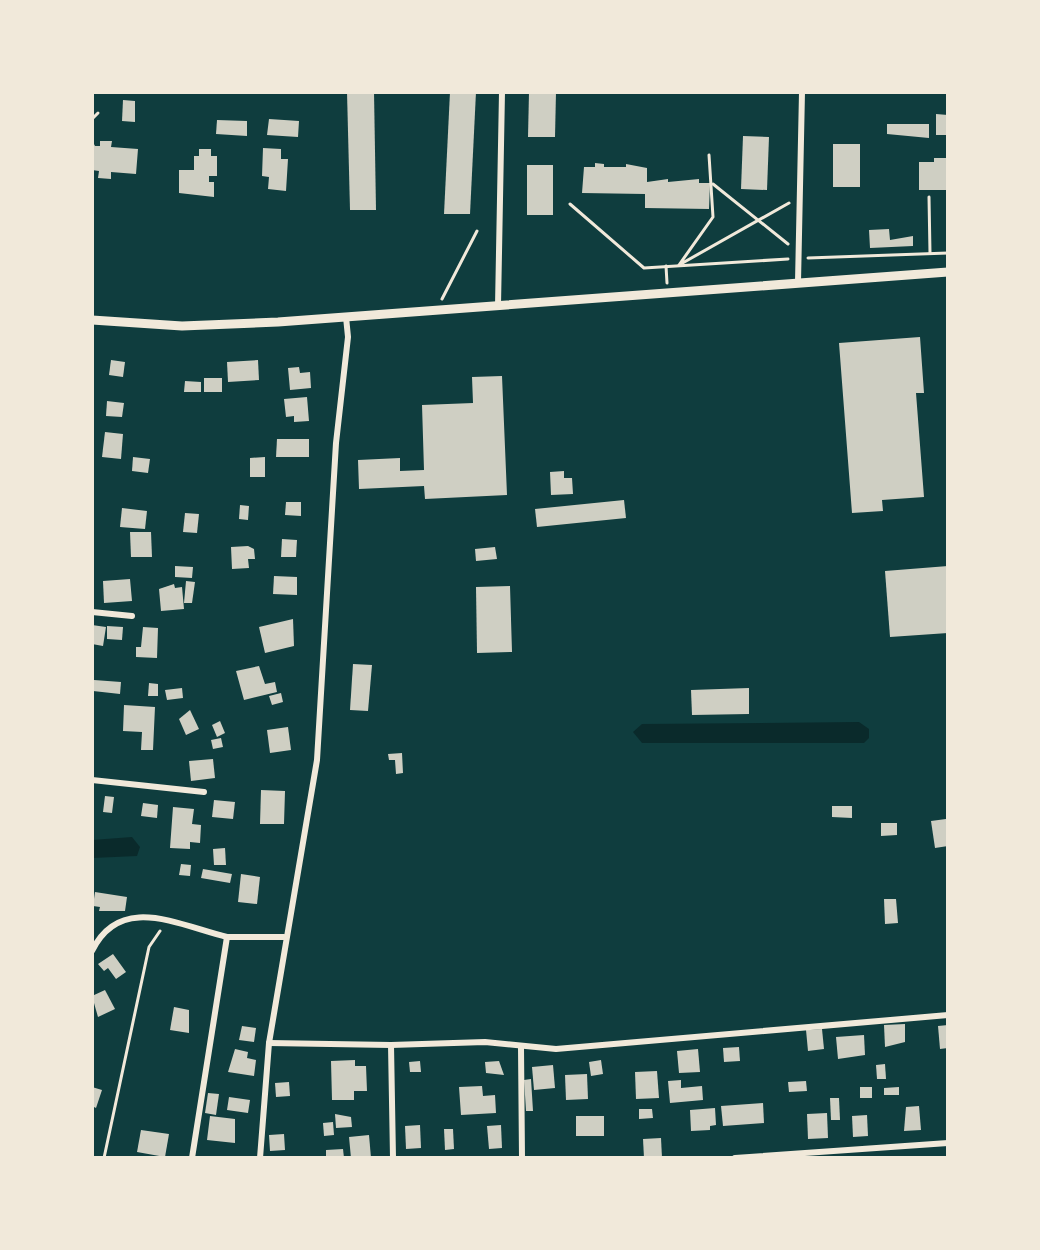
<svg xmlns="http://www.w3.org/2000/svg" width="1040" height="1250" font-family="'PT Sans Narrow',sans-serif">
<rect width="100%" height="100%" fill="#0f3d3e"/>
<g fill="#0a2a2b">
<path d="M 859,722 L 869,729 L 869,738 L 864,743 L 642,743 L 633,732 L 642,724 Z"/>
<path d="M 132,837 L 140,847 L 137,856 L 92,858 L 92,840 Z"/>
</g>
<g fill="#cfcfc3">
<path d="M 347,92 L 374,92 L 376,210 L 350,210 Z"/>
<path d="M 450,92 L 476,92 L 470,214 L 444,214 Z"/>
<path d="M 529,92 L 556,92 L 555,137 L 528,137 Z"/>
<path d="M 123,100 L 135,101 L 135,122 L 122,121 Z"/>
<path d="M 936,114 L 948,115 L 948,135 L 936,135 Z"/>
<path d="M 269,119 L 299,121 L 298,137 L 267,135 Z"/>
<path d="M 217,120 L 247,121 L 247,136 L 216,134 Z"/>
<path d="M 887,124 L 929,124 L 929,138 L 887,134 Z"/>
<path d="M 743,136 L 769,137 L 767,190 L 741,189 Z"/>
<path d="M 92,140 L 95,146 L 100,146 L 100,141 L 112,141 L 111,147 L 138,149 L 136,174 L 111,172 L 111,179 L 98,178 L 99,171 L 92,170 Z"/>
<rect x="833" y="144" width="27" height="43"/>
<path d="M 263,148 L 281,149 L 281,159 L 288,159 L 286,191 L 268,189 L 269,177 L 262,176 Z"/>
<path d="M 199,149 L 211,149 L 211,156 L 217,156 L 217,176 L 209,176 L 209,182 L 214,182 L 214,197 L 179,193 L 179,170 L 194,170 L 194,156 L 199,156 Z"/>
<path d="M 934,158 L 948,158 L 948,190 L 919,190 L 919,162 L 934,162 Z"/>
<path d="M 595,163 L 604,164 L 604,167 L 626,167 L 626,164 L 647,168 L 647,182 L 668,179 L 668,182 L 699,179 L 699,183 L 710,183 L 709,209 L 645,208 L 645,194 L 582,193 L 584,167 L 595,167 Z"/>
<rect x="527" y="165" width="26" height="50"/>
<path d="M 889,229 L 890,240 L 913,236 L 913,246 L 870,248 L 869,230 Z"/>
<path d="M 920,337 L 924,393 L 916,393 L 924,497 L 882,500 L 883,511 L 852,513 L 839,343 Z"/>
<path d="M 111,360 L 125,362 L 123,377 L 109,375 Z"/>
<path d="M 258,360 L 259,380 L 228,382 L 227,362 Z"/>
<path d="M 299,367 L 300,373 L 310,372 L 311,388 L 290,390 L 288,368 Z"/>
<path d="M 502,376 L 507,495 L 425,499 L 424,486 L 359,489 L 358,460 L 400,458 L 400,471 L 424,470 L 422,405 L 473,403 L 472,377 Z"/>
<rect x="204" y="378" width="18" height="14"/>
<path d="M 185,381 L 201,382 L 201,392 L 184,392 Z"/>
<path d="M 307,397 L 309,421 L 294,422 L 294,416 L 286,417 L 284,399 Z"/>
<path d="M 107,401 L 124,403 L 122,417 L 106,416 Z"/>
<path d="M 105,432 L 123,434 L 121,459 L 102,457 Z"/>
<path d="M 277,439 L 309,439 L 309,457 L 276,457 Z"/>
<path d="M 133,457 L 150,459 L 148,473 L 132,471 Z"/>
<path d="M 265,457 L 265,477 L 250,477 L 250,458 Z"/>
<path d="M 564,471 L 564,478 L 572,478 L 573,494 L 551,495 L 550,472 Z"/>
<path d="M 624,500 L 626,518 L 537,527 L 535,509 Z"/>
<path d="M 286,502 L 301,502 L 301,516 L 285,515 Z"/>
<path d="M 240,505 L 249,506 L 248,520 L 239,519 Z"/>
<path d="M 122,508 L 147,511 L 145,529 L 120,527 Z"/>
<path d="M 185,513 L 199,514 L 197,533 L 183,532 Z"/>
<path d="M 130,532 L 151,532 L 152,557 L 131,557 Z"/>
<path d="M 282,539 L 297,540 L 296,557 L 281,557 Z"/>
<path d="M 248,546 L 254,549 L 255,559 L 248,559 L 249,568 L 232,569 L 231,547 Z"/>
<path d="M 495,547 L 497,559 L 476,561 L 475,549 Z"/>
<path d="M 175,566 L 193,567 L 192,578 L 175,577 Z"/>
<path d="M 948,566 L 948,633 L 890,637 L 885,571 Z"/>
<path d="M 274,576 L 297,577 L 297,595 L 273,594 Z"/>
<path d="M 130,579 L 132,601 L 104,603 L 103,581 Z"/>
<path d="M 186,581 L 195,582 L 192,603 L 184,603 Z"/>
<path d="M 174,584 L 175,588 L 182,587 L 184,609 L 161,611 L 159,589 Z"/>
<path d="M 510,586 L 512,652 L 477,653 L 476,587 Z"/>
<path d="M 293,619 L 294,646 L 265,653 L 259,627 Z"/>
<path d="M 92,625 L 106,627 L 103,646 L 92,644 Z"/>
<path d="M 107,626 L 123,627 L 122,640 L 107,639 Z"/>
<path d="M 143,627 L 158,628 L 157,658 L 136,657 L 136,647 L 141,647 Z"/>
<path d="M 353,664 L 372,665 L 368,711 L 350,710 Z"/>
<path d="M 259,666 L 265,684 L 275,682 L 277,692 L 244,700 L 236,671 Z"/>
<path d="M 94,680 L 121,682 L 120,694 L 93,691 Z"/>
<path d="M 149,683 L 158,684 L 158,696 L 148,696 Z"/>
<path d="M 182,688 L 183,698 L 167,700 L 165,690 Z"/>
<path d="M 749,688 L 749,714 L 692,715 L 691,690 Z"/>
<path d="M 281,693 L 283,702 L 272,705 L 269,696 Z"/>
<path d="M 124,705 L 155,707 L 153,750 L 141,750 L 142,732 L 123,731 Z"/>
<path d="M 190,710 L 199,729 L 186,735 L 179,719 Z"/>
<path d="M 220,721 L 225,733 L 217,737 L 212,725 Z"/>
<path d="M 288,727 L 291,750 L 270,753 L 267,730 Z"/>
<path d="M 221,738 L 223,747 L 213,749 L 211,740 Z"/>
<path d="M 402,753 L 403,773 L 396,774 L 395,760 L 389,760 L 388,754 Z"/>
<path d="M 213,759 L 215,778 L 191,781 L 189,761 Z"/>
<path d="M 261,790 L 285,791 L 284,824 L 260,824 Z"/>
<path d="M 105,796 L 114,797 L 112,813 L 103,812 Z"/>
<path d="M 214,800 L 235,802 L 233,819 L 212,817 Z"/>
<path d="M 143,803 L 158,805 L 157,818 L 141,816 Z"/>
<path d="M 832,806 L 852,806 L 852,818 L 832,817 Z"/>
<path d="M 173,807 L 194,809 L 192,824 L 201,825 L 200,843 L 190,842 L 190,849 L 170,848 Z"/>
<path d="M 946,819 L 948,846 L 935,848 L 931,821 Z"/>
<path d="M 881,823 L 897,823 L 897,835 L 881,836 Z"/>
<path d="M 225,848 L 226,865 L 214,865 L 213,849 Z"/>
<path d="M 181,864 L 191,865 L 190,876 L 179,875 Z"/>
<path d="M 203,869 L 232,874 L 230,883 L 201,878 Z"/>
<path d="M 241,874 L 260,877 L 257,904 L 238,902 Z"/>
<path d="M 95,892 L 127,897 L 125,911 L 99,911 L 100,907 L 93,906 Z"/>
<path d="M 884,899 L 896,899 L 898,923 L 885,924 Z"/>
<path d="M 113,954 L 126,972 L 116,979 L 108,968 L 104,971 L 98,964 Z"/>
<path d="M 105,990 L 115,1009 L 98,1017 L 92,996 Z"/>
<path d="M 174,1007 L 189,1010 L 189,1033 L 170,1030 Z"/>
<path d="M 905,1024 L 905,1042 L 885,1047 L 884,1025 Z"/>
<path d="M 948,1025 L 948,1048 L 940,1049 L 938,1026 Z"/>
<path d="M 242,1026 L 256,1028 L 254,1042 L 239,1040 Z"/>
<path d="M 822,1029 L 824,1049 L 808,1051 L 806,1030 Z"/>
<path d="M 864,1035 L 865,1055 L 838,1059 L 836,1037 Z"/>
<path d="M 739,1047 L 740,1061 L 724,1062 L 723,1048 Z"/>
<path d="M 235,1049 L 248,1052 L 247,1058 L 256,1060 L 254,1076 L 228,1072 Z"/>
<path d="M 698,1049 L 700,1072 L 679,1073 L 677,1051 Z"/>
<path d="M 355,1060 L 355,1066 L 366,1066 L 367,1091 L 354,1091 L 354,1100 L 332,1100 L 331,1061 Z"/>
<path d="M 601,1060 L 603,1074 L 591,1076 L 589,1062 Z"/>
<path d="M 420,1061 L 421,1072 L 410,1072 L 409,1062 Z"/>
<path d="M 499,1061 L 504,1075 L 486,1073 L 485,1062 Z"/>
<path d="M 885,1064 L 886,1079 L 877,1079 L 876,1065 Z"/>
<path d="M 553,1065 L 555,1088 L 534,1090 L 532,1067 Z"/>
<path d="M 657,1071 L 659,1098 L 636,1099 L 635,1072 Z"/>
<path d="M 587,1074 L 588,1099 L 566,1100 L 565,1075 Z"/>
<path d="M 531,1079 L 533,1111 L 526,1111 L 524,1080 Z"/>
<path d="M 681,1080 L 681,1088 L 702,1086 L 703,1100 L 670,1103 L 668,1081 Z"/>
<path d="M 806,1081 L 807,1091 L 789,1092 L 788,1082 Z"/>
<path d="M 289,1082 L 290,1096 L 276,1097 L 275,1083 Z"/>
<path d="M 482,1086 L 483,1096 L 495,1095 L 496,1113 L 461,1115 L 459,1087 Z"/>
<path d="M 92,1087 L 102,1090 L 96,1108 L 92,1106 Z"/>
<rect x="860" y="1087" width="12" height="11"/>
<path d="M 899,1087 L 899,1095 L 884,1095 L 884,1088 Z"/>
<path d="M 208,1093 L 219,1094 L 216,1115 L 205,1113 Z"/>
<path d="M 229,1097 L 250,1100 L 248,1113 L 227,1110 Z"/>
<path d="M 830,1098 L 839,1098 L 840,1120 L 831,1120 Z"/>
<path d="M 763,1103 L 764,1123 L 723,1126 L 721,1106 Z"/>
<path d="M 919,1106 L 921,1130 L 904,1131 L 906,1107 Z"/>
<path d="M 715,1108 L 716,1125 L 710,1126 L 710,1130 L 691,1131 L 690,1110 Z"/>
<path d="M 639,1109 L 652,1109 L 653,1118 L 639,1119 Z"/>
<path d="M 827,1113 L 828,1138 L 808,1139 L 807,1114 Z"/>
<path d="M 335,1114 L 351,1117 L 352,1127 L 336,1128 Z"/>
<path d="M 867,1115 L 868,1136 L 853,1137 L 852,1116 Z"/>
<path d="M 210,1116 L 235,1119 L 235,1143 L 207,1140 Z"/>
<rect x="576" y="1116" width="28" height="20"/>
<path d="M 333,1122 L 334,1135 L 324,1136 L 323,1123 Z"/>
<path d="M 420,1125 L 421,1148 L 406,1149 L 405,1126 Z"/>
<path d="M 501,1125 L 502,1148 L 489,1149 L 487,1126 Z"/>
<path d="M 444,1129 L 453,1129 L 454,1149 L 445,1150 Z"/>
<path d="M 141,1130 L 169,1134 L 165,1157 L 137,1152 Z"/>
<path d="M 284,1134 L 285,1150 L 270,1151 L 269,1135 Z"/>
<path d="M 369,1135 L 371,1158 L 351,1158 L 349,1137 Z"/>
<path d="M 661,1138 L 662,1158 L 644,1158 L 643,1139 Z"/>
<path d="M 343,1149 L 344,1158 L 326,1158 L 326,1150 Z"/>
</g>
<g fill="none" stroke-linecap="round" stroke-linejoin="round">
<g stroke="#f1e9da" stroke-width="3">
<path d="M 92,119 L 98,113"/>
<path d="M 709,155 L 713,217 L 679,265 L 789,203"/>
<path d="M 713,184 L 788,244"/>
<path d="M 929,197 L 930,253"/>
<path d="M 570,204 L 644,268 L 788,259"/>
<path d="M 808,258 L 948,253"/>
<path d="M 666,266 L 667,283"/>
<path d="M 442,299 L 477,231"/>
<path d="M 104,1158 L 149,947 L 160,931"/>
</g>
<g stroke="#f1e9da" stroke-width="6">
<path d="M 798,282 L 802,92"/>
<path d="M 498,306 L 502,92"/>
<path d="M 92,612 L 132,616"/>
<path d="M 92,780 L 204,792"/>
<path d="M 92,951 C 120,893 178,925 227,937"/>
<path d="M 269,1043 L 391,1045 L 485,1042 L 556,1049 L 948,1015"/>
<path d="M 391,1045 L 393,1158"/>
<path d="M 521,1048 L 522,1158"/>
<path d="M 192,1158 L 227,937 L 284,937"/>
<path d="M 260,1158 L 269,1043 L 317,760 L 336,443 L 348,337 L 346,317"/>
<path d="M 735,1158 L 948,1143"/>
</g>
<path stroke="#f1e9da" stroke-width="9" d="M 92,320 L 182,326 L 278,322 L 948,272"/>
</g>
<rect width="1040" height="1250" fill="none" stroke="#f1e9da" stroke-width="188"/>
</svg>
